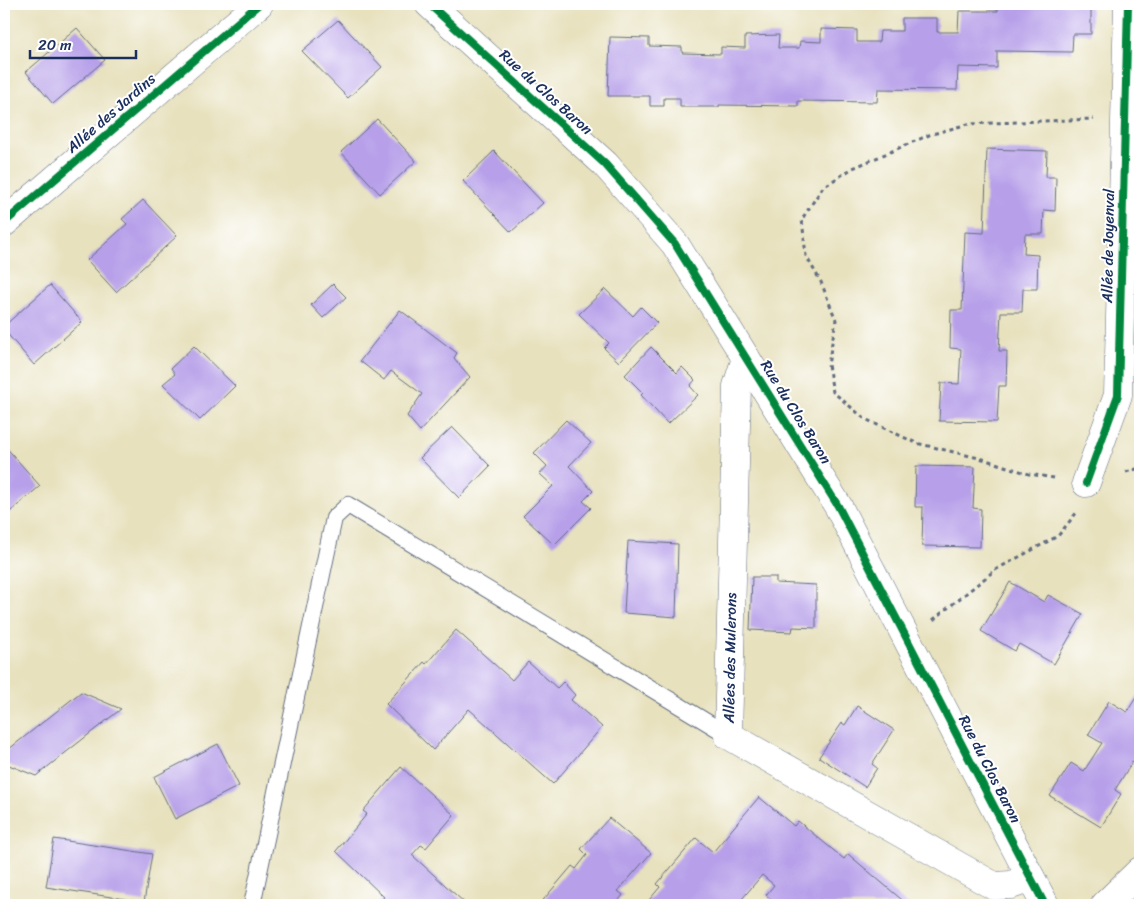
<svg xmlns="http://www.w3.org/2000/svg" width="1144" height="909" font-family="Sriracha,sans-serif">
<rect width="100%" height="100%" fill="#fff"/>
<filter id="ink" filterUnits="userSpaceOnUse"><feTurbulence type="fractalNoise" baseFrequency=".02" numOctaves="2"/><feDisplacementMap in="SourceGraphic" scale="10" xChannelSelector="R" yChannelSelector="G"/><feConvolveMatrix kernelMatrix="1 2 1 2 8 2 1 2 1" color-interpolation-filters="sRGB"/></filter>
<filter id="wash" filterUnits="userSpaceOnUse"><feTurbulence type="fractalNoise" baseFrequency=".0096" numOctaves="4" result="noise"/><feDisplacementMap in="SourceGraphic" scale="20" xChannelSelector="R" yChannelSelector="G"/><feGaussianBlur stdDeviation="1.12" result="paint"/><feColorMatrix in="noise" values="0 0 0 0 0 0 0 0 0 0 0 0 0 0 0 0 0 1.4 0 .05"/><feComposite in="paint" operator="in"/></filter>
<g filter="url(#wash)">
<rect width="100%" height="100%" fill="#e7e1bd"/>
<g id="blocks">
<g fill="#b7a0e9">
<path d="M 998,4 L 1091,4 L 1091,34 L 1073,34 L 1072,52 L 997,51 L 997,68 L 958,67 L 957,90 L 878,89 L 877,102 L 798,101 L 798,106 L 719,105 L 719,107 L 680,107 L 680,98 L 664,98 L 664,106 L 650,106 L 650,96 L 608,96 L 610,37 L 649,38 L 649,46 L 682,47 L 682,53 L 721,54 L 721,47 L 745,48 L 745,36 L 779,35 L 778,48 L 799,48 L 800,41 L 821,42 L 821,29 L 857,30 L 857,42 L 879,42 L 880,31 L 902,31 L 902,18 L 937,18 L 937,32 L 958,32 L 959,11 L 998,11 Z"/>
<path d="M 338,20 L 382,67 L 348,98 L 302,51 Z"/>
<path d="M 77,28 L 105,60 L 53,104 L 26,72 Z"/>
<path d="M 377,119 L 416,161 L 380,194 L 341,152 Z"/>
<path d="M 987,149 L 1047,151 L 1046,177 L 1056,177 L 1055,211 L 1044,210 L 1043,234 L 1025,234 L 1024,254 L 1038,255 L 1037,289 L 1023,289 L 1022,312 L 1001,312 L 999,351 L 1007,351 L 1006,386 L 999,386 L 997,422 L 939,421 L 941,383 L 959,384 L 961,349 L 950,348 L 951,310 L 962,310 L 965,232 L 984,233 Z"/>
<path d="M 494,151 L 543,203 L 511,232 L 463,181 Z"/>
<path d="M 143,200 L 177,236 L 116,292 L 87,260 L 127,224 L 122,219 Z"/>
<path d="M 333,284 L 346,297 L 323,318 L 311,305 Z"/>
<path d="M 50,285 L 82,322 L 34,365 L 4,330 L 4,326 Z"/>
<path d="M 605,289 L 633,316 L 641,307 L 657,323 L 619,362 L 604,348 L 609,343 L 579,314 Z"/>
<path d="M 400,310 L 457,353 L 454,358 L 470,377 L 420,431 L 407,416 L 422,394 L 391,371 L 384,380 L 360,361 Z"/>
<path d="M 194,346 L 235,386 L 200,420 L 163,384 L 175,374 L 171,368 Z"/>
<path d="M 651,347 L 677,373 L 682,367 L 695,380 L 690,386 L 698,395 L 668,424 L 641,395 L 643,393 L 625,375 Z"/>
<path d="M 566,420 L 591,443 L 569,466 L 593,491 L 583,501 L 591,508 L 554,545 L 523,516 L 553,486 L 540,474 L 547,466 L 534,453 Z"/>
<path d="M 452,427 L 490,466 L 459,498 L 420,458 Z"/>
<path d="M 4,445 L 40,486 L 4,517 Z"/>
<path d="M 916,466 L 975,467 L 973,508 L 981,509 L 980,547 L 922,546 L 923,507 L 915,507 Z"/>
<path d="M 628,541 L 678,544 L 676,617 L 624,613 Z"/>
<path d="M 752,577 L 776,577 L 776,583 L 816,585 L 816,628 L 793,627 L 792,632 L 750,630 Z"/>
<path d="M 1010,582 L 1044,602 L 1048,595 L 1083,614 L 1054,664 L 1019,644 L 1015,651 L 981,631 Z"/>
<path d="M 456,630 L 512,680 L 528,662 L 557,688 L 563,682 L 575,695 L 571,700 L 602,727 L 553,784 L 469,709 L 433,750 L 386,704 L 424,662 L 426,664 Z"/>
<path d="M 1140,691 L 1140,761 L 1137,766 L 1132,762 L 1115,790 L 1121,794 L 1101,827 L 1050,796 L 1071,763 L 1084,771 L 1102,743 L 1088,735 L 1109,701 L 1127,712 Z"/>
<path d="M 81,692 L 121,709 L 36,776 L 4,763 L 4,753 Z"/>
<path d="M 857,706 L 894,730 L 872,764 L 877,768 L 865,787 L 819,757 L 842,723 L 845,725 Z"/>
<path d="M 218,744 L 239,786 L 175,819 L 154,777 Z"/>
<path d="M 401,767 L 454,815 L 426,848 L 421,845 L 412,855 L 467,905 L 376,905 L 384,897 L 336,851 L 367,814 L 363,811 Z"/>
<path d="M 759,797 L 794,826 L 798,821 L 844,859 L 848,854 L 908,905 L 778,905 L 766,895 L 774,885 L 762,875 L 737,905 L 645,905 L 660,887 L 657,884 L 696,838 L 713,852 Z"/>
<path d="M 609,818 L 651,853 L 618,891 L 623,895 L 615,905 L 539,905 L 572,866 L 576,869 L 587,855 L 581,849 Z"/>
<path d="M 54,839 L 152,854 L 144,902 L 46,887 Z"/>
</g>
</g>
</g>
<g filter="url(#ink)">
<use href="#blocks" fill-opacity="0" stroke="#626d7f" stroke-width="1"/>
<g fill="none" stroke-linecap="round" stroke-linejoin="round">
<defs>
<path id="service" d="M 252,905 L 334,518 L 348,505 L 728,735"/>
<g id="minor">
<path d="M 4,223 L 259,4"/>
<path d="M 746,358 L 737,386 L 728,735 L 994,886 L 1011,885 L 1031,878"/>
<path d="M 1086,483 L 1118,395 L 1128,4"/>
<path d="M 1105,905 L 1140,871"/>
</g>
<path id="tertiary" d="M 429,4 L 605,164 L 675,244 L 838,506 L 1045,905"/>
</defs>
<use href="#service" stroke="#626d7f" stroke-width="18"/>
<use href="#minor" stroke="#626d7f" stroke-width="29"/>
<use href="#tertiary" stroke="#626d7f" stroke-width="29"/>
<g stroke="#626d7f" stroke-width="3" stroke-dasharray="4 4" stroke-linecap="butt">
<path d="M 1126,472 L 1140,468"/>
<path d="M 1054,478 L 1029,474 L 983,459 L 916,443 L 865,419 L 833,392 L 828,365 L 836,320 L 821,282 L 806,256 L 802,219 L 823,187 L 853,168 L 929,135 L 968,124 L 1094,119"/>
<path d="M 933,620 L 995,570 L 1058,536 L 1077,512"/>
</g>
<use href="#service" stroke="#fff" stroke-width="16"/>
<use href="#minor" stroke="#fff" stroke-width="28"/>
<use href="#tertiary" stroke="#fff" stroke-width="28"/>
<defs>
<g id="cycleway">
<path d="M 429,4 L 605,164 L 675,244 L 838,506 L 1045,905"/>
<path d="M 4,223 L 259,4"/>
<path d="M 1086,483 L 1118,395 L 1128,4"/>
</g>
</defs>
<use href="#cycleway" stroke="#fff" stroke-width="11"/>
<use href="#cycleway" stroke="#00873e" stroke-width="8"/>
</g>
</g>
<g text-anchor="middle" stroke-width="4" stroke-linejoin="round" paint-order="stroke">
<g font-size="15" fill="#1b2f5e" stroke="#fff">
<text transform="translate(546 92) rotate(42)" y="5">Rue du Clos Baron</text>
<text transform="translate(111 113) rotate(-41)" y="5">Allée des Jardins</text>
<text transform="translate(1108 246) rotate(-89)" y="5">Allée de Joyenval</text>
<text transform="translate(796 412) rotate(58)" y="5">Rue du Clos Baron</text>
<text transform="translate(730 658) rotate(-89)" y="5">Allées des Mulerons</text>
<text transform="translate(990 769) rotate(63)" y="5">Rue du Clos Baron</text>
</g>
</g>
<rect width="1144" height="909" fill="none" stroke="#fff" stroke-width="20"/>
<path d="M30 50v8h106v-8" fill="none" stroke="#1b2f5e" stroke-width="2.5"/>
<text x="38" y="50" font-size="15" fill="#1b2f5e" stroke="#ffffff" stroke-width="4" paint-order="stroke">20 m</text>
</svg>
